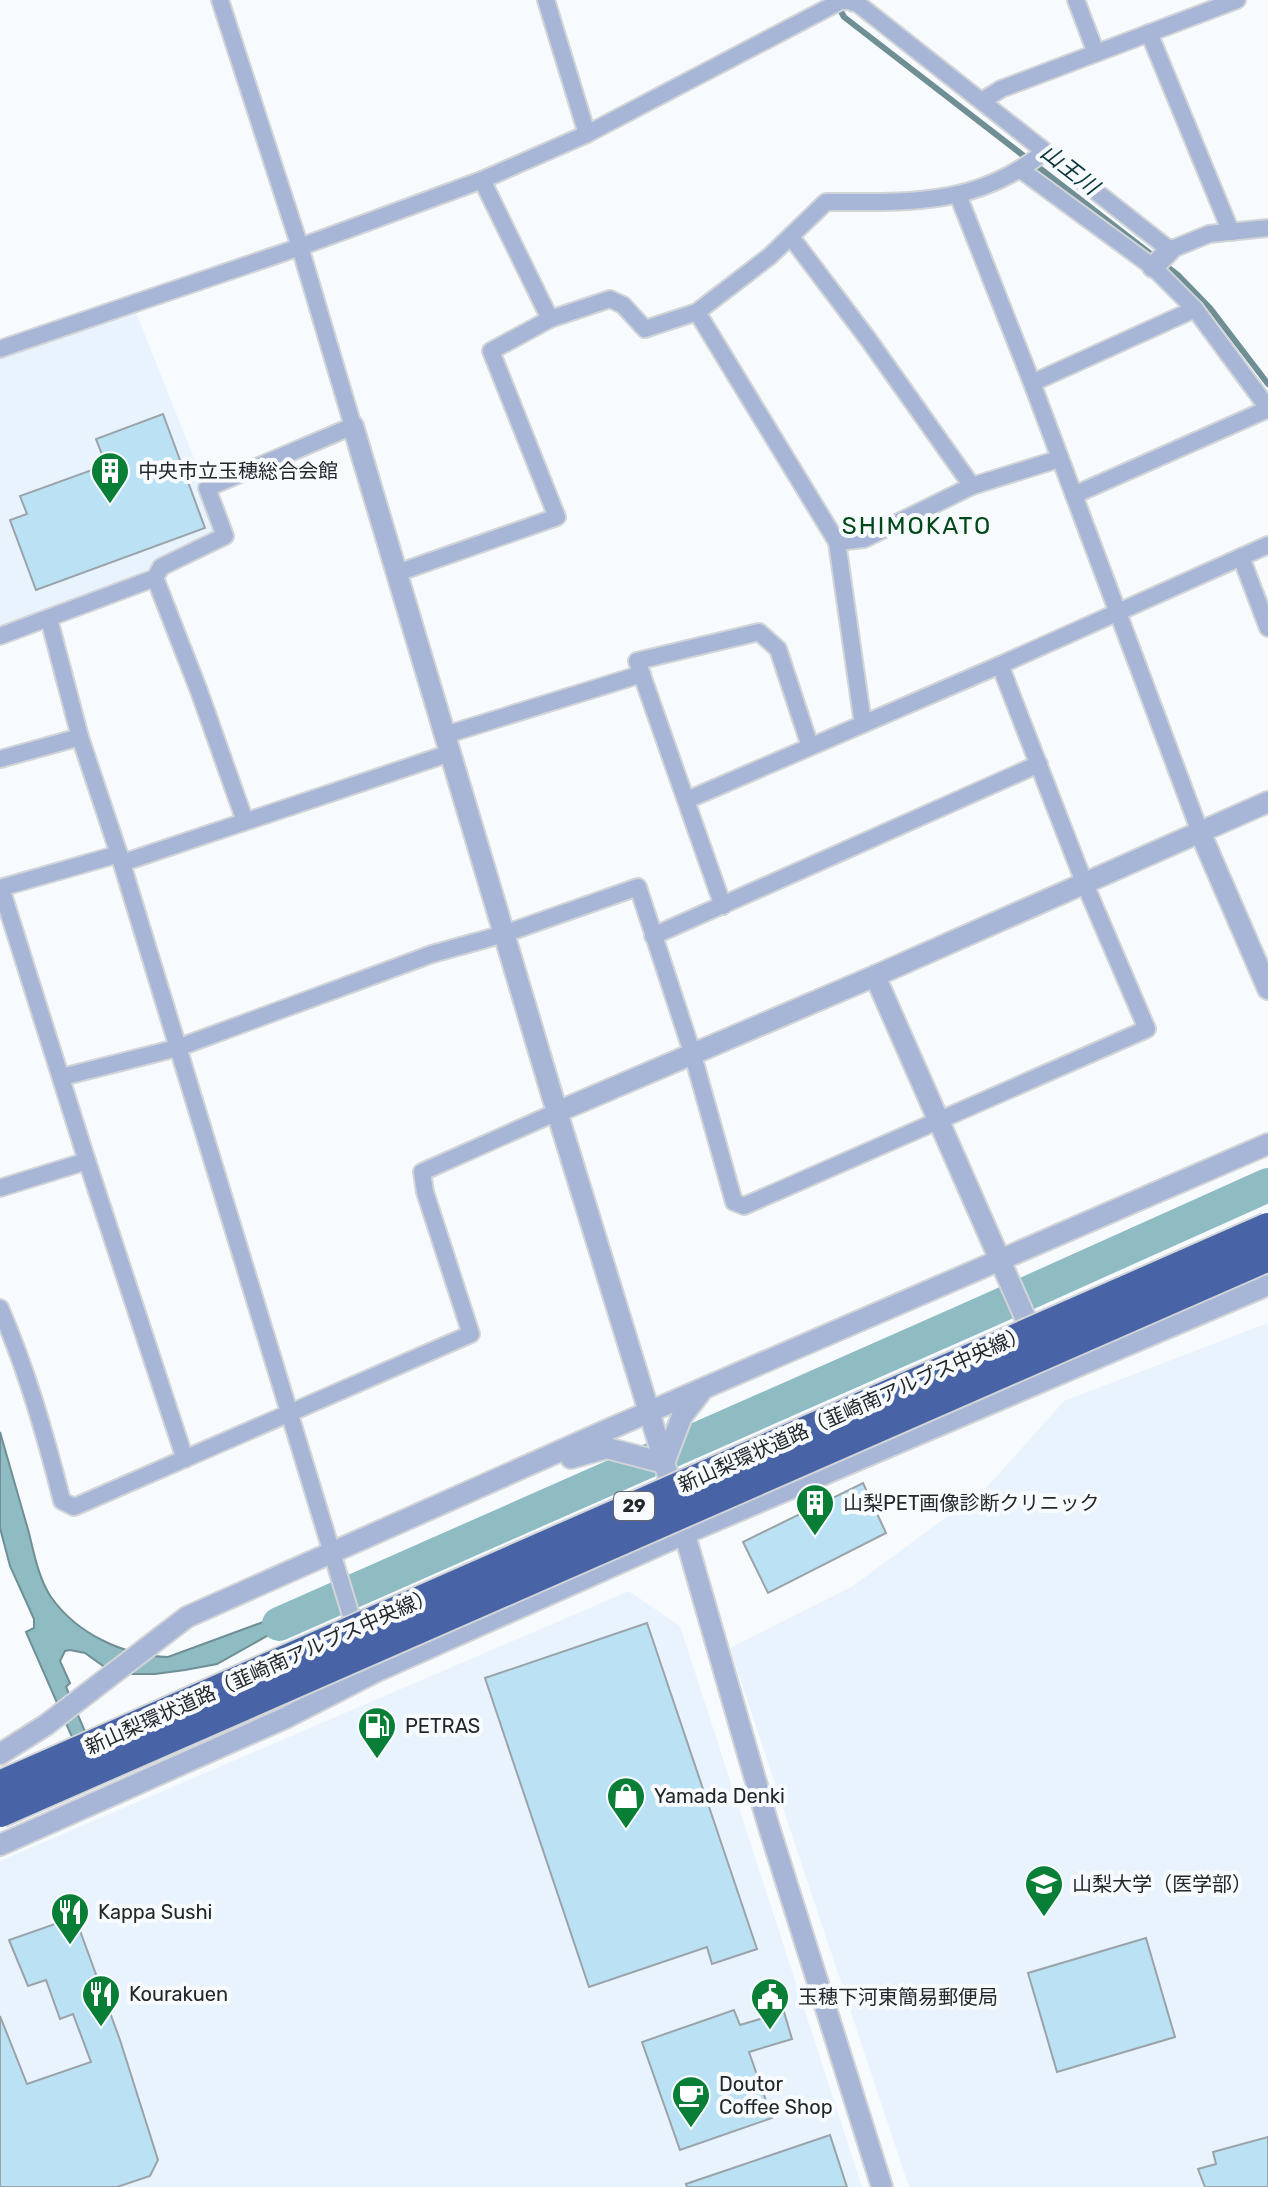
<svg xmlns="http://www.w3.org/2000/svg" width="1268" height="2187" font-family="Rubik,'Noto Sans JP',sans-serif">
<rect width="100%" height="100%" fill="#f8fbfe"/>
<g fill="#e8f3fd">
<path d="M 135,310 L 225,536 L 0,636 L 0,351 Z"/>
<path d="M 1268,1323 L 1268,2187 L 909,2187 L 730,1648 L 853,1586 L 988,1486 L 1064,1401 Z"/>
<path d="M 629,1591 L 680,1626 L 862,2187 L 0,2187 L 0,1861 Z"/>
</g>
<path fill="#8fbcc3" stroke="#6f8f95" stroke-width="2" d="M 0,1432 C 10,1466 19,1499 29,1533 C 34,1554 39,1579 51,1597 C 77,1634 124,1656 168,1657 L 320,1601 L 323,1608 L 283,1627 L 217,1664 L 185,1670 L 155,1674 L 129,1674 L 106,1668 L 85,1653 L 70,1650 L 65,1651 L 60,1661 L 70,1683 L 66,1687 L 92,1748 L 79,1753 L 26,1632 L 34,1628 L 34,1619 L 10,1566 L 0,1528 Z"/>
<g fill="none" stroke-linecap="round" stroke-linejoin="round">
<path stroke="#6f8f95" stroke-width="6" d="M 838,6 L 844,17 L 1178,275 L 1210,308 L 1268,384"/>
<path stroke="#8fbcc3" stroke-width="34" d="M 279,1624 L 981,1314 L 1268,1185"/>
</g>
<g fill="#bae2f4" stroke="#9aa3a7" stroke-width="2">
<path d="M 163,414 L 205,528 L 36,590 L 10,520 L 27,514 L 20,496 L 106,465 L 96,439 Z"/>
<path d="M 863,1483 L 886,1533 L 768,1593 L 743,1542 Z"/>
<path d="M 647,1623 L 757,1949 L 712,1964 L 707,1947 L 589,1987 L 485,1678 Z"/>
<path d="M 75,1917 L 120,2040 L 158,2160 L 150,2176 L 117,2187 L 0,2187 L 0,2016 L 27,2084 L 91,2062 L 73,2014 L 60,2019 L 46,1980 L 28,1986 L 9,1940 Z"/>
<path d="M 1146,1938 L 1175,2037 L 1057,2072 L 1028,1973 Z"/>
<path d="M 734,2010 L 740,2025 L 784,2012 L 792,2039 L 749,2052 L 772,2118 L 680,2150 L 642,2042 Z"/>
<path d="M 830,2135 L 847,2187 L 687,2187 L 686,2184 Z"/>
<path d="M 1268,2137 L 1268,2187 L 1205,2187 L 1198,2169 L 1216,2164 L 1213,2152 Z"/>
</g>
<g fill="none" stroke-linecap="round" stroke-linejoin="round">
<defs>
<g id="minor">
<path d="M 546,0 L 587,134"/>
<path d="M 853,0 L 1170,250 L 1209,234 L 1268,228"/>
<path d="M 1076,0 L 1096,53"/>
<path d="M 1149,33 L 1231,232"/>
<path d="M 982,101 L 1001,89 L 1237,0"/>
<path d="M 1021,170 L 1153,267 L 1195,309 L 1268,408"/>
<path d="M 482,180 L 550,319 L 610,299 L 623,305 L 645,329 L 697,312 L 770,256 L 826,202 C 907,202 976,207 1044,152"/>
<path d="M 958,195 L 1032,383 L 1200,832"/>
<path d="M 791,237 L 868,339 L 972,486"/>
<path d="M 697,312 L 837,542 L 863,724"/>
<path d="M 0,349 L 300,247 L 482,180 L 587,134 L 841,1 L 854,1"/>
<path d="M 1032,383 L 1195,309"/>
<path d="M 1074,495 L 1268,409"/>
<path d="M 837,542 L 864,539 L 972,486 L 1059,459"/>
<path d="M 1241,557 L 1268,628"/>
<path d="M 397,573 L 557,517 L 491,351 L 550,319"/>
<path d="M 155,578 L 199,691 L 245,821"/>
<path d="M 49,619 L 80,737 L 119,854 L 350,1612 L 360,1634"/>
<path d="M 0,636 L 155,578 L 161,567 L 225,536 L 207,488 L 353,426 L 300,247 L 220,0"/>
<path d="M 445,735 L 642,674"/>
<path d="M 0,759 L 80,737"/>
<path d="M 687,800 L 1000,665 L 1268,545"/>
<path d="M 122,863 L 450,753"/>
<path d="M 0,888 L 119,854"/>
<path d="M 1,888 L 87,1161 L 185,1459"/>
<path d="M 723,906 L 637,661 L 759,632 L 778,649 L 810,746"/>
<path d="M 653,936 L 1039,764"/>
<path d="M 62,1077 L 177,1048 L 432,954 L 504,934 L 638,887 L 692,1052 L 734,1202 L 744,1206 L 1147,1029 L 1084,882 L 1000,665"/>
<path d="M 0,1188 L 87,1161"/>
<path d="M 0,1308 C 27,1371 45,1434 62,1501 L 74,1507 L 471,1334 L 425,1192 L 422,1172 L 557,1112"/>
</g>
<g id="tertiary">
<path d="M 854,1 L 855,0"/>
<path d="M 1153,267 L 1170,250"/>
<path d="M 353,426 L 557,1112 L 658,1441 L 768,1824 L 882,2187"/>
<path d="M 1200,832 L 1268,989"/>
<path d="M 875,976 L 1036,1342"/>
<path d="M 557,1112 L 875,976 L 1268,802"/>
<path d="M 571,1458 L 607,1448 L 664,1463 L 682,1416 L 700,1393"/>
<path d="M 0,1754 L 46,1725 L 187,1617 L 605,1431 L 1268,1144"/>
<path d="M 0,1845 L 285,1718 L 377,1671 L 684,1534 L 1268,1285"/>
</g>
</defs>
<use href="#minor" stroke="#d2d5d8" stroke-width="20"/>
<use href="#tertiary" stroke="#d2d5d8" stroke-width="24"/>
<use href="#minor" stroke="#a7b6d6" stroke-width="16"/>
<use href="#tertiary" stroke="#a7b6d6" stroke-width="20"/>
<defs>
<g id="motorway-bridge">
<path d="M 0,1786 L 1268,1228"/>
<path d="M 0,1812 L 1268,1256"/>
</g>
</defs>
<use href="#motorway-bridge" stroke="#d2d5d8" stroke-width="34" stroke-linecap="butt"/>
<use href="#motorway-bridge" stroke="#4964a6" stroke-width="30"/>
</g>
<defs>
<symbol id="building-pin" viewBox="-11 -11 22 30"><path d="M0 17L-7.5 6A9.5 9.5 0 1 1 7.5 6Z" fill="#087e36" stroke="#f8fbfe"/><path d="M-4-6H4V6H1V3H-1V6H-4ZM-2.5-4.3h1.7v1.8h-1.7ZM.8-4.3h1.7v1.8H.8ZM-2.5-1h1.7V.8h-1.7ZM.8-1h1.7V.8H.8Z" fill="#fff"/></symbol>
<symbol id="fuel-pin" viewBox="-11 -11 22 30"><path d="M0 17L-7.5 6A9.5 9.5 0 1 1 7.5 6Z" fill="#087e36" stroke="#f8fbfe"/><path d="M-5.5-6h7V0h2V4h1.3V-2.5L3-4.5l.8-.8L6-3V5H2.5V1h-1V6h-7ZM-4.2-4.7v3.2H.2V-4.7Z" fill="#fff"/></symbol>
<symbol id="shop-pin" viewBox="-11 -11 22 30"><path d="M0 17L-7.5 6A9.5 9.5 0 1 1 7.5 6Z" fill="#087e36" stroke="#f8fbfe"/><path d="M-5-2.5h2.3a2.7 3.5 0 0 1 5.4 0H5L5.5 6h-11ZM-1.5-2.5h3a1.5 2.3 0 0 0-3 0Z" fill="#fff"/></symbol>
<symbol id="university-pin" viewBox="-11 -11 22 30"><path d="M0 17L-7.5 6A9.5 9.5 0 1 1 7.5 6Z" fill="#087e36" stroke="#f8fbfe"/><path d="M0-5L7-2L0 1L-7-2ZM-4 1L0 2.5L4 1V4Q0 6-4 4Z" fill="#fff"/></symbol>
<symbol id="restaurant-pin" viewBox="-11 -11 22 30"><path d="M0 17L-7.5 6A9.5 9.5 0 1 1 7.5 6Z" fill="#087e36" stroke="#f8fbfe"/><path d="M-5-6h1v4h1v-4h1v4h1v-4h1v5L-1.5 .5V6h-2V.5L-5-1ZM5-6V6H3V1.5H1.5Q1.5-4 5-6Z" fill="#fff"/></symbol>
<symbol id="civic-pin" viewBox="-11 -11 22 30"><path d="M0 17L-7.5 6A9.5 9.5 0 1 1 7.5 6Z" fill="#087e36" stroke="#f8fbfe"/><path d="M-.6-6.5H3V-4.5H.6V-3L4-1V1h2V6H-6V1h2V-1L-.6-3ZM-1.2 2.5V6h2.4V2.5Z" fill="#fff"/></symbol>
<symbol id="cafe-pin" viewBox="-11 -11 22 30"><path d="M0 17L-7.5 6A9.5 9.5 0 1 1 7.5 6Z" fill="#087e36" stroke="#f8fbfe"/><path d="M-5.5-4.5H6V0H3Q3 3.5 0 3.5H-2.5Q-5.5 3.5-5.5 0ZM3-3.2v2h1.7v-2ZM-6 4.5H4V6H-6Z" fill="#fff"/></symbol>
</defs>
<g fill-rule="evenodd">
<use href="#building-pin" x="88" y="449" width="44" height="60"/>
<use href="#building-pin" x="793" y="1481" width="44" height="60"/>
<use href="#fuel-pin" x="355" y="1704" width="44" height="60"/>
<use href="#shop-pin" x="604" y="1774" width="44" height="60"/>
<use href="#university-pin" x="1022" y="1862" width="44" height="60"/>
<use href="#restaurant-pin" x="48" y="1890" width="44" height="60"/>
<use href="#restaurant-pin" x="79" y="1972" width="44" height="60"/>
<use href="#civic-pin" x="748" y="1975" width="44" height="60"/>
<use href="#cafe-pin" x="669" y="2073" width="44" height="60"/>
</g>
<g text-anchor="middle" stroke-width="8" stroke-linejoin="round" paint-order="stroke">
<rect fill="#f8fbfe" stroke="#646769" stroke-width="2" x="614" y="1492" width="40" height="28" rx="6"/>
<g font-size="18" font-weight="bold" fill="#242729">
<text x="634" y="1512">29</text>
</g>
<g font-size="20" fill="#242729" stroke="#f8fbfe" text-anchor="start">
<text x="138" y="478">中央市立玉穂総合会館</text>
<text x="843" y="1510">山梨PET画像診断クリニック</text>
<text x="405" y="1733">PETRAS</text>
<text x="654" y="1803">Yamada Denki</text>
<text x="1072" y="1891">山梨大学（医学部）</text>
<text x="98" y="1919">Kappa Sushi</text>
<text x="129" y="2001">Kourakuen</text>
<text x="798" y="2004">玉穂下河東簡易郵便局</text>
<text x="719" y="2091">Doutor<tspan x="719" dy="23">Coffee Shop</tspan></text>
</g>
<g font-size="20" fill="#242729" stroke="#f8fbfe">
<text transform="translate(853 1409) rotate(-24)" y="7">新山梨環状道路（韮崎南アルプス中央線）</text>
<text transform="translate(260 1671) rotate(-24)" y="7">新山梨環状道路（韮崎南アルプス中央線）</text>
</g>
<g font-size="22" font-style="italic" fill="#08353b" stroke="#f8fbfe">
<text transform="translate(1070 169) rotate(38)" y="8">山王川</text>
</g>
<g font-size="24" letter-spacing="2" fill="#00481a" stroke="#f8fbfe">
<text x="917" y="534">SHIMOKATO</text>
</g>
</g>
</svg>
